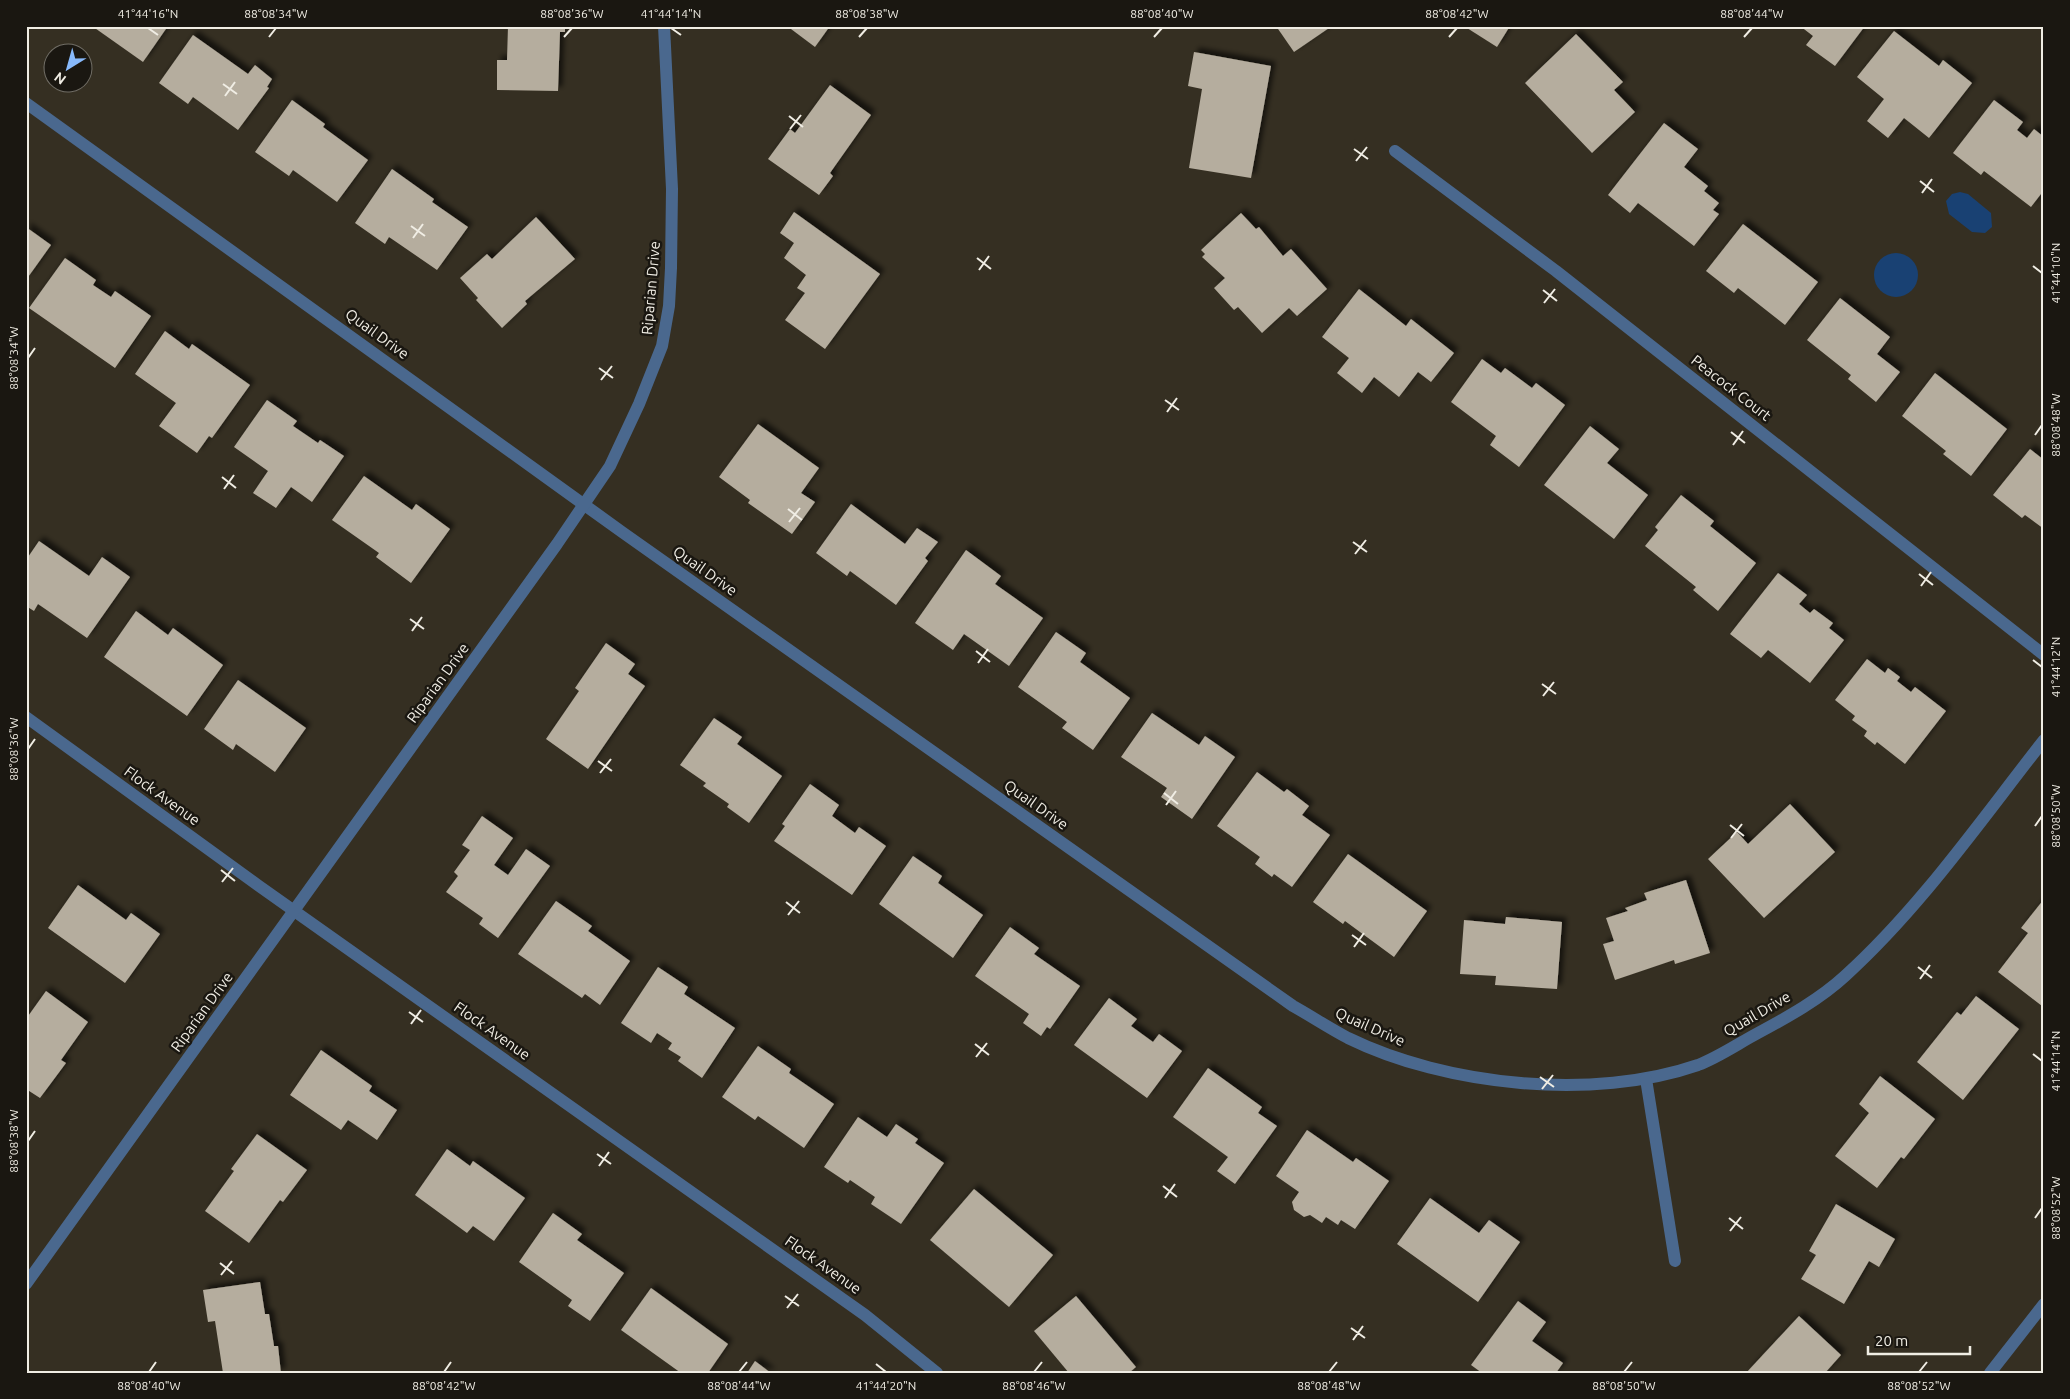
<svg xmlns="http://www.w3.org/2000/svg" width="2070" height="1399" font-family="Ubuntu,sans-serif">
<defs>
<filter id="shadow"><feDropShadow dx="4.5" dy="-4.5" stdDeviation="2.5" flood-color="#0009"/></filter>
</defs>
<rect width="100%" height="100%" fill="#352f22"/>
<g fill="#194173">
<path d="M 1960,192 L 1968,194 L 1991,213 L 1992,227 L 1985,233 L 1972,232 L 1949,214 L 1946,201 L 1952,194 Z"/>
<circle cx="1896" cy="275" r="22"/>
</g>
<g fill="#b5ad9e" filter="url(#shadow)">
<path d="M 92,26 L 168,26 L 143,62 Z"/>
<path d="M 508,26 L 565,26 L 565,32 L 560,32 L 558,91 L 497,90 L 497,60 L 507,60 Z"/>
<path d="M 787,26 L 830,26 L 815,47 Z"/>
<path d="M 1276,26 L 1332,26 L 1294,52 Z"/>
<path d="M 1468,26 L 1510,26 L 1497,47 L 1467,28 Z"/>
<path d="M 1800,26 L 1865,26 L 1835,66 L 1806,45 L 1813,36 Z"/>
<path d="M 1894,31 L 1939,66 L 1943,60 L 1972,83 L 1929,138 L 1904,118 L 1888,138 L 1867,121 L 1884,99 L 1857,77 Z"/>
<path d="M 1576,34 L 1623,82 L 1614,90 L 1635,112 L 1592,153 L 1525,83 Z"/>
<path d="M 193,35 L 248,74 L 255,65 L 272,79 L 267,87 L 269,88 L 238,130 L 193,97 L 188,104 L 159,83 Z"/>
<path d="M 1194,52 L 1271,66 L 1251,178 L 1189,168 L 1202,89 L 1188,86 Z"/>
<path d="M 830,85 L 871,115 L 830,173 L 833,176 L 819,195 L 768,159 L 790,129 L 795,133 Z"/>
<path d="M 292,100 L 325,124 L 323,127 L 368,160 L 337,202 L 293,170 L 289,176 L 255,152 Z"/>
<path d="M 1994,100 L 2023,122 L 2017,130 L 2027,138 L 2034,129 L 2044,137 L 2044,190 L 2031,207 L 1984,171 L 1981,175 L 1953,153 Z"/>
<path d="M 1664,123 L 1698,149 L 1684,167 L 1708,186 L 1704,191 L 1719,203 L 1713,210 L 1719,214 L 1694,246 L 1638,203 L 1630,213 L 1608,195 Z"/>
<path d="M 392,169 L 434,199 L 432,202 L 468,227 L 437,270 L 389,237 L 385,244 L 355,223 Z"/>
<path d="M 794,212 L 880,274 L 825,349 L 785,320 L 805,293 L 797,288 L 806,275 L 784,258 L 794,243 L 780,233 Z"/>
<path d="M 1241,213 L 1256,229 L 1259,227 L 1283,256 L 1291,249 L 1327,289 L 1297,316 L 1289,308 L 1262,333 L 1238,307 L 1234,310 L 1214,288 L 1225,278 L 1202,257 L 1205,254 L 1201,250 Z"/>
<path d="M 536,217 L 575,259 L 525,301 L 527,304 L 502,328 L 476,300 L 478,298 L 460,278 L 487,254 L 492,259 Z"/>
<path d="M 1743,224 L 1818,282 L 1785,325 L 1738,288 L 1734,293 L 1706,271 Z"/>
<path d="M 26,227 L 51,245 L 26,280 Z"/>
<path d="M 65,258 L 96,280 L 93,285 L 111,297 L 115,291 L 151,316 L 115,368 L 29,308 Z"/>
<path d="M 1359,289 L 1406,326 L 1411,319 L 1454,353 L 1431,382 L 1418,372 L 1399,397 L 1374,377 L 1362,393 L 1337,373 L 1349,358 L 1322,337 Z"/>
<path d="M 1840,298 L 1890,337 L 1877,354 L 1900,372 L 1876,402 L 1848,379 L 1851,375 L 1807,340 Z"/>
<path d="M 165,331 L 189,349 L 192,344 L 250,385 L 212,438 L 209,436 L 197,453 L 159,426 L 176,403 L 135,374 Z"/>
<path d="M 1482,359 L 1501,373 L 1505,368 L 1532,388 L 1536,383 L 1565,405 L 1519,467 L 1490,445 L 1496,436 L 1451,402 Z"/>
<path d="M 1935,373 L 2007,429 L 1971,476 L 1943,454 L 1946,451 L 1902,416 Z"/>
<path d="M 267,400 L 297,421 L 293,426 L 318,443 L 320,440 L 344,456 L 312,502 L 291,487 L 276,508 L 253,493 L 268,471 L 234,447 Z"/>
<path d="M 758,424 L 819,468 L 801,493 L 815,502 L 792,534 L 748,503 L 750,500 L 719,477 Z"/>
<path d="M 1590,426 L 1619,449 L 1607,463 L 1648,495 L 1614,539 L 1544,485 Z"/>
<path d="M 2030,449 L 2044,460 L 2044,529 L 2025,515 L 2022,518 L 1993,495 Z"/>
<path d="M 364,476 L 412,510 L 416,504 L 450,529 L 411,583 L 376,557 L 379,553 L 332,520 Z"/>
<path d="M 1681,495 L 1714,521 L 1710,526 L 1756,563 L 1718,611 L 1693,590 L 1696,587 L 1645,546 L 1658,530 L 1655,527 Z"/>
<path d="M 851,504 L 905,544 L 917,528 L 938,542 L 925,558 L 928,561 L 896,605 L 850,571 L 847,576 L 816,553 Z"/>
<path d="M 39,541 L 89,576 L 102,557 L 130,577 L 87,638 L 38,604 L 34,611 L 26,606 L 26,560 Z"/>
<path d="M 966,550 L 1001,576 L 995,584 L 1043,618 L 1009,666 L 964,634 L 953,650 L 915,623 Z"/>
<path d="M 1778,573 L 1807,595 L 1799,604 L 1810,613 L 1814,609 L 1833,623 L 1829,628 L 1844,640 L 1810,683 L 1768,650 L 1761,658 L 1730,634 Z"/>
<path d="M 136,611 L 168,635 L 173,628 L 223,665 L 187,716 L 104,657 Z"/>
<path d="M 1056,632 L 1086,653 L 1080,662 L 1130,698 L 1093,750 L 1062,728 L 1067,722 L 1018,687 Z"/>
<path d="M 606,643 L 635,664 L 628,674 L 645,686 L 588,769 L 546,739 L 579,691 L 575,688 Z"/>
<path d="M 1867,659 L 1885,673 L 1888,668 L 1900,677 L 1897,681 L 1911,692 L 1915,687 L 1946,711 L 1905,764 L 1877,742 L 1875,745 L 1864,736 L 1867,731 L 1852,720 L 1855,716 L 1835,700 Z"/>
<path d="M 238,680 L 306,728 L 275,772 L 236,744 L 233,750 L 204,729 Z"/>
<path d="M 1152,713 L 1199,745 L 1205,736 L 1235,757 L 1192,819 L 1161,797 L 1167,788 L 1121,757 Z"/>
<path d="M 714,718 L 742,737 L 737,744 L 782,776 L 749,823 L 727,807 L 729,804 L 703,786 L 706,783 L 680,765 Z"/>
<path d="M 1257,772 L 1284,792 L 1287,789 L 1309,806 L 1302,815 L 1330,835 L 1292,887 L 1274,874 L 1272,877 L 1255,864 L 1260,857 L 1217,826 Z"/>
<path d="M 810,784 L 839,805 L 832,816 L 855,833 L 859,827 L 886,846 L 852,895 L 774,841 L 785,826 L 782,824 Z"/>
<path d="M 1790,804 L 1835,852 L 1764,918 L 1708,859 L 1737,832 L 1748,844 Z"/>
<path d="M 482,816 L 513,838 L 494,865 L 508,875 L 526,849 L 550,866 L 498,938 L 479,924 L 483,918 L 446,892 L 458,876 L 454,872 L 470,850 L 462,845 Z"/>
<path d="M 1348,854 L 1427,911 L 1394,957 L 1345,921 L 1343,924 L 1313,902 Z"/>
<path d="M 913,856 L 942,876 L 938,883 L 983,915 L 953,958 L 879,904 Z"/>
<path d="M 1686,880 L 1710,953 L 1675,964 L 1674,960 L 1615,980 L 1603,944 L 1614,941 L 1606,918 L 1628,911 L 1625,908 L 1647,900 L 1644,893 Z"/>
<path d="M 78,885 L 126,920 L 131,913 L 160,934 L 125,983 L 48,928 Z"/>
<path d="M 2044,899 L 2044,1004 L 2042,1006 L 1998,972 L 2028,933 L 2021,928 Z"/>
<path d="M 556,901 L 592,926 L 588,931 L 630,961 L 600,1005 L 585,994 L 582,998 L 518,954 Z"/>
<path d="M 1506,917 L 1562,922 L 1557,989 L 1495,985 L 1496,976 L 1460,974 L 1464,920 L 1505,924 Z"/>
<path d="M 1010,927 L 1039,948 L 1034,954 L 1080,986 L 1050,1029 L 1047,1027 L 1041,1036 L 1023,1023 L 1029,1014 L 975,976 Z"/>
<path d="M 658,967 L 688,987 L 684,994 L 735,1028 L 702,1078 L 678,1061 L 681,1057 L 668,1049 L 672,1043 L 657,1033 L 651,1043 L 621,1023 Z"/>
<path d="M 46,991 L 88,1022 L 61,1060 L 66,1063 L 40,1098 L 26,1089 L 26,1019 Z"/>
<path d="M 1976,996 L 2019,1029 L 1963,1100 L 1917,1062 L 1957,1012 L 1961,1015 Z"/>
<path d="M 1109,998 L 1137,1019 L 1131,1026 L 1153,1042 L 1159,1034 L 1182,1051 L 1147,1098 L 1074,1045 Z"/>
<path d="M 758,1046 L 791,1069 L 789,1073 L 834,1104 L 804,1148 L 758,1116 L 755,1120 L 722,1097 Z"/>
<path d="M 321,1050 L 372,1086 L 369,1091 L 397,1110 L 377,1140 L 348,1120 L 341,1130 L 290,1095 Z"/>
<path d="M 1208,1068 L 1262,1107 L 1258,1113 L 1277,1126 L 1235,1184 L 1217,1171 L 1228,1157 L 1173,1117 Z"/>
<path d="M 1880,1076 L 1935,1119 L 1904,1159 L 1901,1157 L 1877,1188 L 1835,1156 L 1869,1113 L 1859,1104 Z"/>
<path d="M 858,1117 L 887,1137 L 896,1124 L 918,1139 L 915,1143 L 944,1163 L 901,1224 L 871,1204 L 875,1197 L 850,1180 L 848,1183 L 824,1167 Z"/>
<path d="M 1307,1130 L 1353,1162 L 1356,1158 L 1389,1181 L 1355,1229 L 1341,1220 L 1338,1225 L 1326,1217 L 1322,1223 L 1310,1215 L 1304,1217 L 1294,1210 L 1292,1202 L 1299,1192 L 1276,1176 Z"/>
<path d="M 257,1134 L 307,1170 L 283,1202 L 280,1200 L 249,1243 L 205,1211 L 234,1171 L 231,1169 Z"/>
<path d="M 447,1149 L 470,1166 L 473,1161 L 525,1198 L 494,1241 L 473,1226 L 467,1233 L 415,1195 Z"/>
<path d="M 974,1189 L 1053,1255 L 1009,1307 L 930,1240 Z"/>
<path d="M 1430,1198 L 1479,1233 L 1489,1220 L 1520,1242 L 1478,1302 L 1397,1244 Z"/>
<path d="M 1836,1204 L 1895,1239 L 1879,1267 L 1869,1261 L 1844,1304 L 1801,1279 L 1816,1255 L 1809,1251 Z"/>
<path d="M 553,1213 L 582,1234 L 577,1240 L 624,1273 L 590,1321 L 568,1306 L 572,1300 L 519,1262 Z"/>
<path d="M 260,1282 L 265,1314 L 269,1314 L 274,1346 L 278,1346 L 281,1373 L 223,1373 L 215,1321 L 208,1322 L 203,1290 Z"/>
<path d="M 651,1288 L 728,1344 L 708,1373 L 681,1373 L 621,1330 Z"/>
<path d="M 1076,1296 L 1136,1367 L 1129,1373 L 1069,1373 L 1034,1331 Z"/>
<path d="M 1518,1301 L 1546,1322 L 1532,1341 L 1563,1363 L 1556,1373 L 1482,1373 L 1471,1365 Z"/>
<path d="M 1799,1316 L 1841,1355 L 1825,1373 L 1746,1373 Z"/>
<path d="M 755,1361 L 771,1373 L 747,1373 Z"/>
</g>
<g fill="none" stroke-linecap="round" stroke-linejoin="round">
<g stroke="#4a688e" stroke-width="12">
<path d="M 26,103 L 622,532 L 1293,1006 C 1311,1016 1329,1028 1348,1038 C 1446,1086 1594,1101 1698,1065 C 1719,1057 1739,1043 1758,1033 C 1788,1017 1820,999 1845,976 C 1921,907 1981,820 2044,740"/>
<path d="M 1395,151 L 1556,271 L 2044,655"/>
<path d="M 26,717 L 259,886 L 865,1315 L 937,1373"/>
<path d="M 1646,1079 L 1675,1261"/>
<path d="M 26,1284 L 557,544 L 610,466 L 639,404 L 662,346 L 669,306 L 671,268 L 672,189 L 664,26"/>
</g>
<path stroke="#4a688e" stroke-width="12" d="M 1990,1373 L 2044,1304"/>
</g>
<path fill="none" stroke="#f0ede4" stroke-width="2" d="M 148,28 L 158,35M 671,28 L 681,35M 269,37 L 276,28M 564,37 L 572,28M 859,37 L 867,28M 1154,37 L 1162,28M 1449,37 L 1457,28M 1744,37 L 1752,28M 223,84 L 237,94M 225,96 L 235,82M 789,116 L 803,127M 790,129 L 801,115M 1354,149 L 1368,159M 1356,161 L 1367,147M 1920,181 L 1934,192M 1922,193 L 1932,179M 411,226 L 425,236M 413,238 L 423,224M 977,258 L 991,269M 2033,266 L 2042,273M 979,270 L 989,256M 1543,290 L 1557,301M 1544,303 L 1555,289M 28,358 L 35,348M 599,368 L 613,378M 601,380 L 612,366M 1165,400 L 1179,410M 1167,412 L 1177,398M 1731,432 L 1745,443M 2035,435 L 2042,425M 1733,445 L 1743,431M 222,477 L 236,488M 224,489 L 234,475M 788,509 L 802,520M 789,522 L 800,508M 1353,542 L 1367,552M 1355,554 L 1366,540M 1919,574 L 1933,585M 1921,586 L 1931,572M 410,619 L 424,629M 412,631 L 422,617M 976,651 L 990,662M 2033,660 L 2042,667M 978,663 L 988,649M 1542,684 L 1556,694M 1543,696 L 1554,682M 28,749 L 35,739M 598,761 L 612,771M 600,773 L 611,759M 1164,793 L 1178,804M 1166,805 L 1176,791M 1730,825 L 1744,836M 2035,826 L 2042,816M 1731,838 L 1742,824M 221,870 L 235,881M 222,882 L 233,868M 786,902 L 800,913M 788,915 L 799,901M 1352,935 L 1366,945M 1354,947 L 1364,933M 1918,967 L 1932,978M 1920,979 L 1930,965M 409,1012 L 423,1022M 411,1024 L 421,1010M 975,1044 L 989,1055M 2033,1054 L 2042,1061M 976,1057 L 987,1043M 1540,1077 L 1554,1087M 1542,1089 L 1553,1075M 28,1141 L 35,1131M 597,1154 L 611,1164M 599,1166 L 609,1152M 1163,1186 L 1177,1197M 1165,1198 L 1175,1184M 1729,1218 L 1743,1229M 2035,1218 L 2042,1208M 1730,1231 L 1741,1217M 220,1263 L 234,1274M 221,1275 L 232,1261M 785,1296 L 799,1306M 787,1308 L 798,1294M 1351,1328 L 1365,1338M 1353,1340 L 1363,1326M 876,1364 L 886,1372M 149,1372 L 156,1362M 444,1372 L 451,1362M 739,1372 L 747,1362M 1034,1372 L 1042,1362M 1329,1372 L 1337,1362M 1624,1372 L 1632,1362M 1919,1372 L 1927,1362"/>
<g text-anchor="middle" stroke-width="5" stroke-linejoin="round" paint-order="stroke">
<g font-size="15" fill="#f0ede4" stroke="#1a1711">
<text transform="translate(651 288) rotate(-85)" y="5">Riparian Drive</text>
<text transform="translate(377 334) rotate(36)" y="5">Quail Drive</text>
<text transform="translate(1731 388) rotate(38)" y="5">Peacock Court</text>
<text transform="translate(705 571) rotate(35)" y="5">Quail Drive</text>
<text transform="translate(438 683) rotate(-54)" y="5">Riparian Drive</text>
<text transform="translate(162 796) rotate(36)" y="5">Flock Avenue</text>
<text transform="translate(1036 805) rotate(35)" y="5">Quail Drive</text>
<text transform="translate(202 1012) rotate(-54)" y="5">Riparian Drive</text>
<text transform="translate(1757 1014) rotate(-30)" y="5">Quail Drive</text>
<text transform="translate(1370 1027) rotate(24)" y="5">Quail Drive</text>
<text transform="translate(492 1031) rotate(35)" y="5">Flock Avenue</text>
<text transform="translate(823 1265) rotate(35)" y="5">Flock Avenue</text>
</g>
</g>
<rect width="2070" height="1399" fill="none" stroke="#1a1711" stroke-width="55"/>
<g transform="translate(68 68) rotate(217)"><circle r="24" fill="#1a1711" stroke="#706d65"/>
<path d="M0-4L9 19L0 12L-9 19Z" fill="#88bafc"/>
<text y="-8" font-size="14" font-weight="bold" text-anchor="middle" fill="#f0ede4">N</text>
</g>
<path d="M1868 1346v8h102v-8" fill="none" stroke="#f0ede4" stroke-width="2.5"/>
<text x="1875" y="1346" font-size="15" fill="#f0ede4" stroke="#1a1711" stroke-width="4" paint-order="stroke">20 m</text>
<rect x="28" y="28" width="2014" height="1344" fill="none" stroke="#f0ede4" stroke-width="2"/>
<g font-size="12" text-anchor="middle" fill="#f0ede4">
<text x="148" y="18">41°44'16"N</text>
<text x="276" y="18">88°08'34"W</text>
<text x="572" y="18">88°08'36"W</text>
<text x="671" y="18">41°44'14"N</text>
<text x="867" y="18">88°08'38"W</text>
<text x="1162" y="18">88°08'40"W</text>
<text x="1457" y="18">88°08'42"W</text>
<text x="1752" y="18">88°08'44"W</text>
<text transform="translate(2056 273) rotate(-90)" y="4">41°44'10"N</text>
<text transform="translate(14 358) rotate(-90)" y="4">88°08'34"W</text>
<text transform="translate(2056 425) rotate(-90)" y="4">88°08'48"W</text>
<text transform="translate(2056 667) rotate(-90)" y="4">41°44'12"N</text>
<text transform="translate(14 749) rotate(-90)" y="4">88°08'36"W</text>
<text transform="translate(2056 816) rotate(-90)" y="4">88°08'50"W</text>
<text transform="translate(2056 1061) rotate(-90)" y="4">41°44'14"N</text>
<text transform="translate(14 1141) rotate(-90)" y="4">88°08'38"W</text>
<text transform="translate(2056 1208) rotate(-90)" y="4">88°08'52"W</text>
<text x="149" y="1390">88°08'40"W</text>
<text x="444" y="1390">88°08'42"W</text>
<text x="739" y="1390">88°08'44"W</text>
<text x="886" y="1390">41°44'20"N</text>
<text x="1034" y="1390">88°08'46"W</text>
<text x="1329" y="1390">88°08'48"W</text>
<text x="1624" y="1390">88°08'50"W</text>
<text x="1919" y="1390">88°08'52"W</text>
</g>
</svg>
